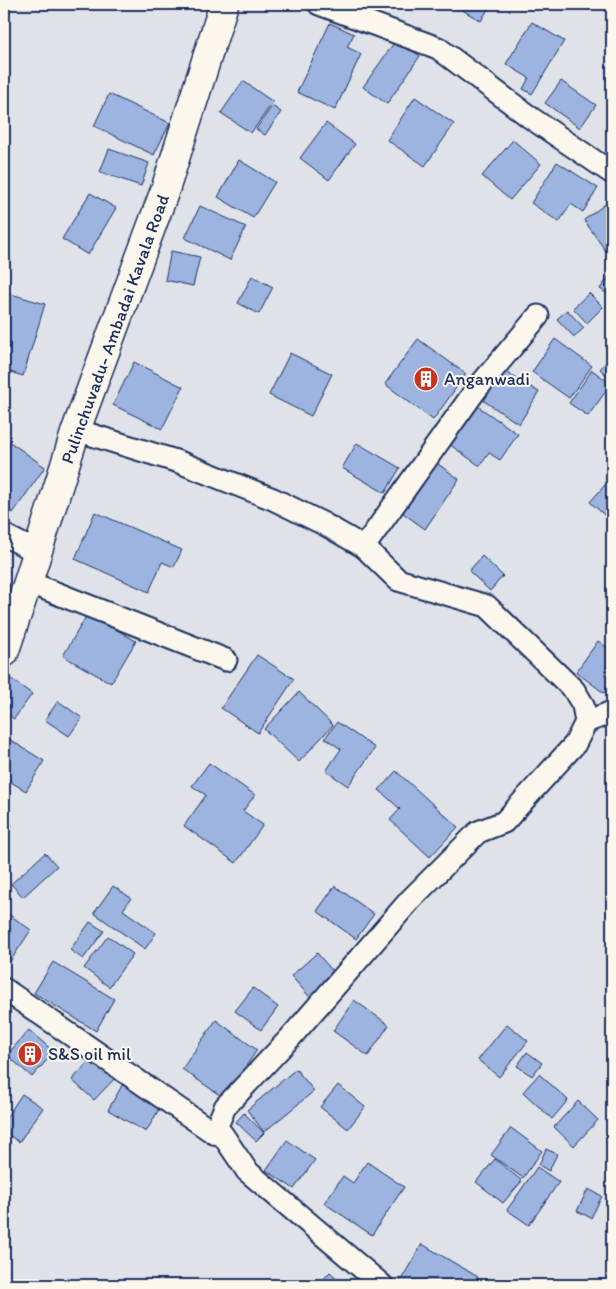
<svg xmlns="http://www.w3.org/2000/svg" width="616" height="1289" font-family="Itim,sans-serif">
<rect width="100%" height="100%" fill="#dfe3e9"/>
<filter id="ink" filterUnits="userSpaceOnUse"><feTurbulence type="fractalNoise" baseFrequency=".02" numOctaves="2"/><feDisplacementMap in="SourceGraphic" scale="10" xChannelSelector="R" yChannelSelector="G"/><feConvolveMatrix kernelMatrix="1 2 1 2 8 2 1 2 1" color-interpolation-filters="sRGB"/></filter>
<g filter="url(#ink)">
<g fill="#9db4e1" stroke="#1b2f5e">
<path d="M 417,4 L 430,4 L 426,10 Z"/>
<path d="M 452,4 L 491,4 L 481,21 Z"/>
<path d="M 532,22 L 564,41 L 532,94 L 523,89 L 529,78 L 506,64 Z"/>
<path d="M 330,23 L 354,34 L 347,47 L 361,54 L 335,110 L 297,92 Z"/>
<path d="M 396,40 L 420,56 L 387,104 L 363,87 Z"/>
<path d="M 243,81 L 273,102 L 251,133 L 221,113 Z"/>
<path d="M 561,81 L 596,105 L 580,128 L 545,103 Z"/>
<path d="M 109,94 L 170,123 L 154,155 L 94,126 Z"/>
<path d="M 415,97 L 454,124 L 425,166 L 387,140 Z"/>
<path d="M 272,106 L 281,112 L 265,135 L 256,129 Z"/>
<path d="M 326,123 L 355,144 L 329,180 L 300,158 Z"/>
<path d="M 513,140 L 541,164 L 510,200 L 482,176 Z"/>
<path d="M 109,149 L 149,163 L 141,186 L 100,172 Z"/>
<path d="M 239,160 L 275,182 L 253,218 L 218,197 Z"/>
<path d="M 557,162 L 598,188 L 583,212 L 571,204 L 559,222 L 531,203 Z"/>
<path d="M 90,193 L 116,208 L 88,255 L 62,239 Z"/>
<path d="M 608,202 L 612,208 L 612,260 L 584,220 Z"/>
<path d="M 200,206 L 246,227 L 230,260 L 185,238 Z"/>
<path d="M 171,251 L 200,257 L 193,286 L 165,280 Z"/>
<path d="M 612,272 L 612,297 L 600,289 Z"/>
<path d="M 252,276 L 273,287 L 259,314 L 238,303 Z"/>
<path d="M 4,292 L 45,304 L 23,376 L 4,370 Z"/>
<path d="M 589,293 L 603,307 L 587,323 L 573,308 Z"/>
<path d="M 567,310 L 584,328 L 574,337 L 557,319 Z"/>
<path d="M 418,339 L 466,374 L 433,420 L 385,384 Z"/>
<path d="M 555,339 L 592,366 L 569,398 L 532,372 Z"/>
<path d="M 290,353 L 332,374 L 311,416 L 269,395 Z"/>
<path d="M 610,358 L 612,359 L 612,380 L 600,369 Z"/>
<path d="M 134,362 L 183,387 L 162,429 L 113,405 Z"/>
<path d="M 503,370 L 539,392 L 519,424 L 484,401 Z"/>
<path d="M 592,370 L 611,384 L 588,416 L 569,403 Z"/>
<path d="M 476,405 L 518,434 L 500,460 L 489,453 L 480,466 L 449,444 Z"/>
<path d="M 10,442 L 45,467 L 13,513 L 4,506 L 4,451 Z"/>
<path d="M 357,443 L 400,468 L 385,493 L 342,468 Z"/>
<path d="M 431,459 L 459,479 L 425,529 L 396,508 Z"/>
<path d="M 605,485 L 612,492 L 612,522 L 590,502 Z"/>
<path d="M 95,512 L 182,550 L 174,567 L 162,562 L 149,592 L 75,559 Z"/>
<path d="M 482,556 L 503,576 L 490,591 L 469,571 Z"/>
<path d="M 88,613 L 136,641 L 111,683 L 63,656 Z"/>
<path d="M 598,641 L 612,651 L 612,681 L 604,693 L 576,672 Z"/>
<path d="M 257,655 L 294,679 L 258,733 L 221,708 Z"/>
<path d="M 10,678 L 32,694 L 14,719 L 4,712 L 4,686 Z"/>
<path d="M 299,692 L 333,725 L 299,762 L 264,729 Z"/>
<path d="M 58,701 L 82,718 L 69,736 L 45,720 Z"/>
<path d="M 337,722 L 375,748 L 348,786 L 326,771 L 341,749 L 325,738 Z"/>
<path d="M 4,736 L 44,761 L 26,791 L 4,778 Z"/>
<path d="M 209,763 L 255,795 L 243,811 L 263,825 L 236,863 L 184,826 L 206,795 L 192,786 Z"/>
<path d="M 396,771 L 458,827 L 430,857 L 390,820 L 400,809 L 379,790 Z"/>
<path d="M 4,820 L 12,825 L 5,838 L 4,837 Z"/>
<path d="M 45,853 L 57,866 L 23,897 L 11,884 Z"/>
<path d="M 113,886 L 131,898 L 123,910 L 156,933 L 145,949 L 94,913 Z"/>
<path d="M 335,886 L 374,914 L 356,939 L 317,911 Z"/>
<path d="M 4,911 L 31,930 L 9,963 L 4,959 Z"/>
<path d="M 90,922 L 104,931 L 83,959 L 70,950 Z"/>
<path d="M 108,936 L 133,954 L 109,987 L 84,968 Z"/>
<path d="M 317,953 L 340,980 L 315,1003 L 291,976 Z"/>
<path d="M 53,962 L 114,999 L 96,1031 L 34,993 Z"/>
<path d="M 253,988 L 278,1007 L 261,1030 L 235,1011 Z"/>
<path d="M 354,1000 L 389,1025 L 368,1056 L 333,1031 Z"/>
<path d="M 216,1020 L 257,1050 L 224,1098 L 182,1069 Z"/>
<path d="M 507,1024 L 528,1041 L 499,1077 L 478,1060 Z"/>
<path d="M 29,1030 L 54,1052 L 32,1077 L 7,1055 Z"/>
<path d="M 527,1052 L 542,1063 L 532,1076 L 517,1066 Z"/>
<path d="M 96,1053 L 119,1074 L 94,1100 L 72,1080 Z"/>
<path d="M 296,1069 L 314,1091 L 264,1132 L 247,1110 Z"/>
<path d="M 539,1074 L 568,1100 L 552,1119 L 523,1092 Z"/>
<path d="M 124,1082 L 162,1104 L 146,1132 L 108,1110 Z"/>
<path d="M 338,1085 L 365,1107 L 348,1129 L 320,1107 Z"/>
<path d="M 22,1094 L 43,1108 L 19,1142 L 4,1132 L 4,1121 Z"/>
<path d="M 578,1101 L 598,1120 L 574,1146 L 554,1127 Z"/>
<path d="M 244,1113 L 264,1133 L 256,1141 L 236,1122 Z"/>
<path d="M 511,1128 L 542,1151 L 523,1178 L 491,1155 Z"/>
<path d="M 287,1140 L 315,1160 L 294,1189 L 266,1170 Z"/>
<path d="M 546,1149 L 557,1154 L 549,1171 L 539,1165 Z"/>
<path d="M 495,1159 L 522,1181 L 503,1203 L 476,1182 Z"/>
<path d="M 367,1162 L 404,1187 L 372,1235 L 324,1203 L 343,1176 L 353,1183 Z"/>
<path d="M 537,1167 L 559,1182 L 529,1225 L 507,1210 Z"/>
<path d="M 588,1189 L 602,1196 L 591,1218 L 577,1211 Z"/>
<path d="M 422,1244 L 478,1277 L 473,1285 L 398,1285 Z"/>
<path d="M 330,1272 L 344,1285 L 318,1285 Z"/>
</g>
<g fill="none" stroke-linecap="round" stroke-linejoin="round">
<defs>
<g id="minor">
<path d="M 319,4 L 438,48 L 531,118 L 612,173"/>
<path d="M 76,430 L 179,462 L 273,499 L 324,524 L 364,547 L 398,580 L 487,606 L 574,690 L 583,705 L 586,722 L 575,744 L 504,822 L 478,832 L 411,899 L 290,1038 L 225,1107 L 214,1133 L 222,1134 L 247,1171 L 382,1285"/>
<path d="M 4,535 L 37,552"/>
<path d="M 364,547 L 475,391 L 538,316"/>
<path d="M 28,582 L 226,660"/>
<path d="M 586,722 L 612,712"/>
<path d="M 4,989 L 214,1133"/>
</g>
<path id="tertiary" d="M 4,653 L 28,582 L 76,430 L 165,190 L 224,4"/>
</defs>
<use href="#minor" stroke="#1b2f5e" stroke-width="25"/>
<use href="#tertiary" stroke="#1b2f5e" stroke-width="31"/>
<use href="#minor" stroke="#fbf7ec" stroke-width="21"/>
<use href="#tertiary" stroke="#fbf7ec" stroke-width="28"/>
</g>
</g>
<defs>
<symbol id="building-disc" viewBox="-11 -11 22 22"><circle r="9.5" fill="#c8321e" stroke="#fbf7ec"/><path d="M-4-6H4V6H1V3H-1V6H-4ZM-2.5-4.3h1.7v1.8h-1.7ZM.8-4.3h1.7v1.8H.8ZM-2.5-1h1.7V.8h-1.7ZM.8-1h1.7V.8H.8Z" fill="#fff"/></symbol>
</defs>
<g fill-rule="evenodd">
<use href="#building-disc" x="412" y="365" width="28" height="28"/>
<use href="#building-disc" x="16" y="1040" width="28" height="28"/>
</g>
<g text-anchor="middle" stroke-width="4" stroke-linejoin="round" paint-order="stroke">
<g font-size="18" fill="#1b2f5e" stroke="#fbf7ec">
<text transform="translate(115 329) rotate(-70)" y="6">Pulinchuvadu- Ambadai Kavala Road</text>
</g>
<g font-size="18" fill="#1b2f5e" stroke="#fbf7ec" text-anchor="start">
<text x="444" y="385">Anganwadi</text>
<text x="48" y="1060">S&amp;S oil mil</text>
</g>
</g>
<rect width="616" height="1289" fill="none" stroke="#fbf7ec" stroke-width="20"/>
<rect x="10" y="10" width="596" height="1269" fill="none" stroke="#1b2f5e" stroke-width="2" filter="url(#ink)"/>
</svg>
